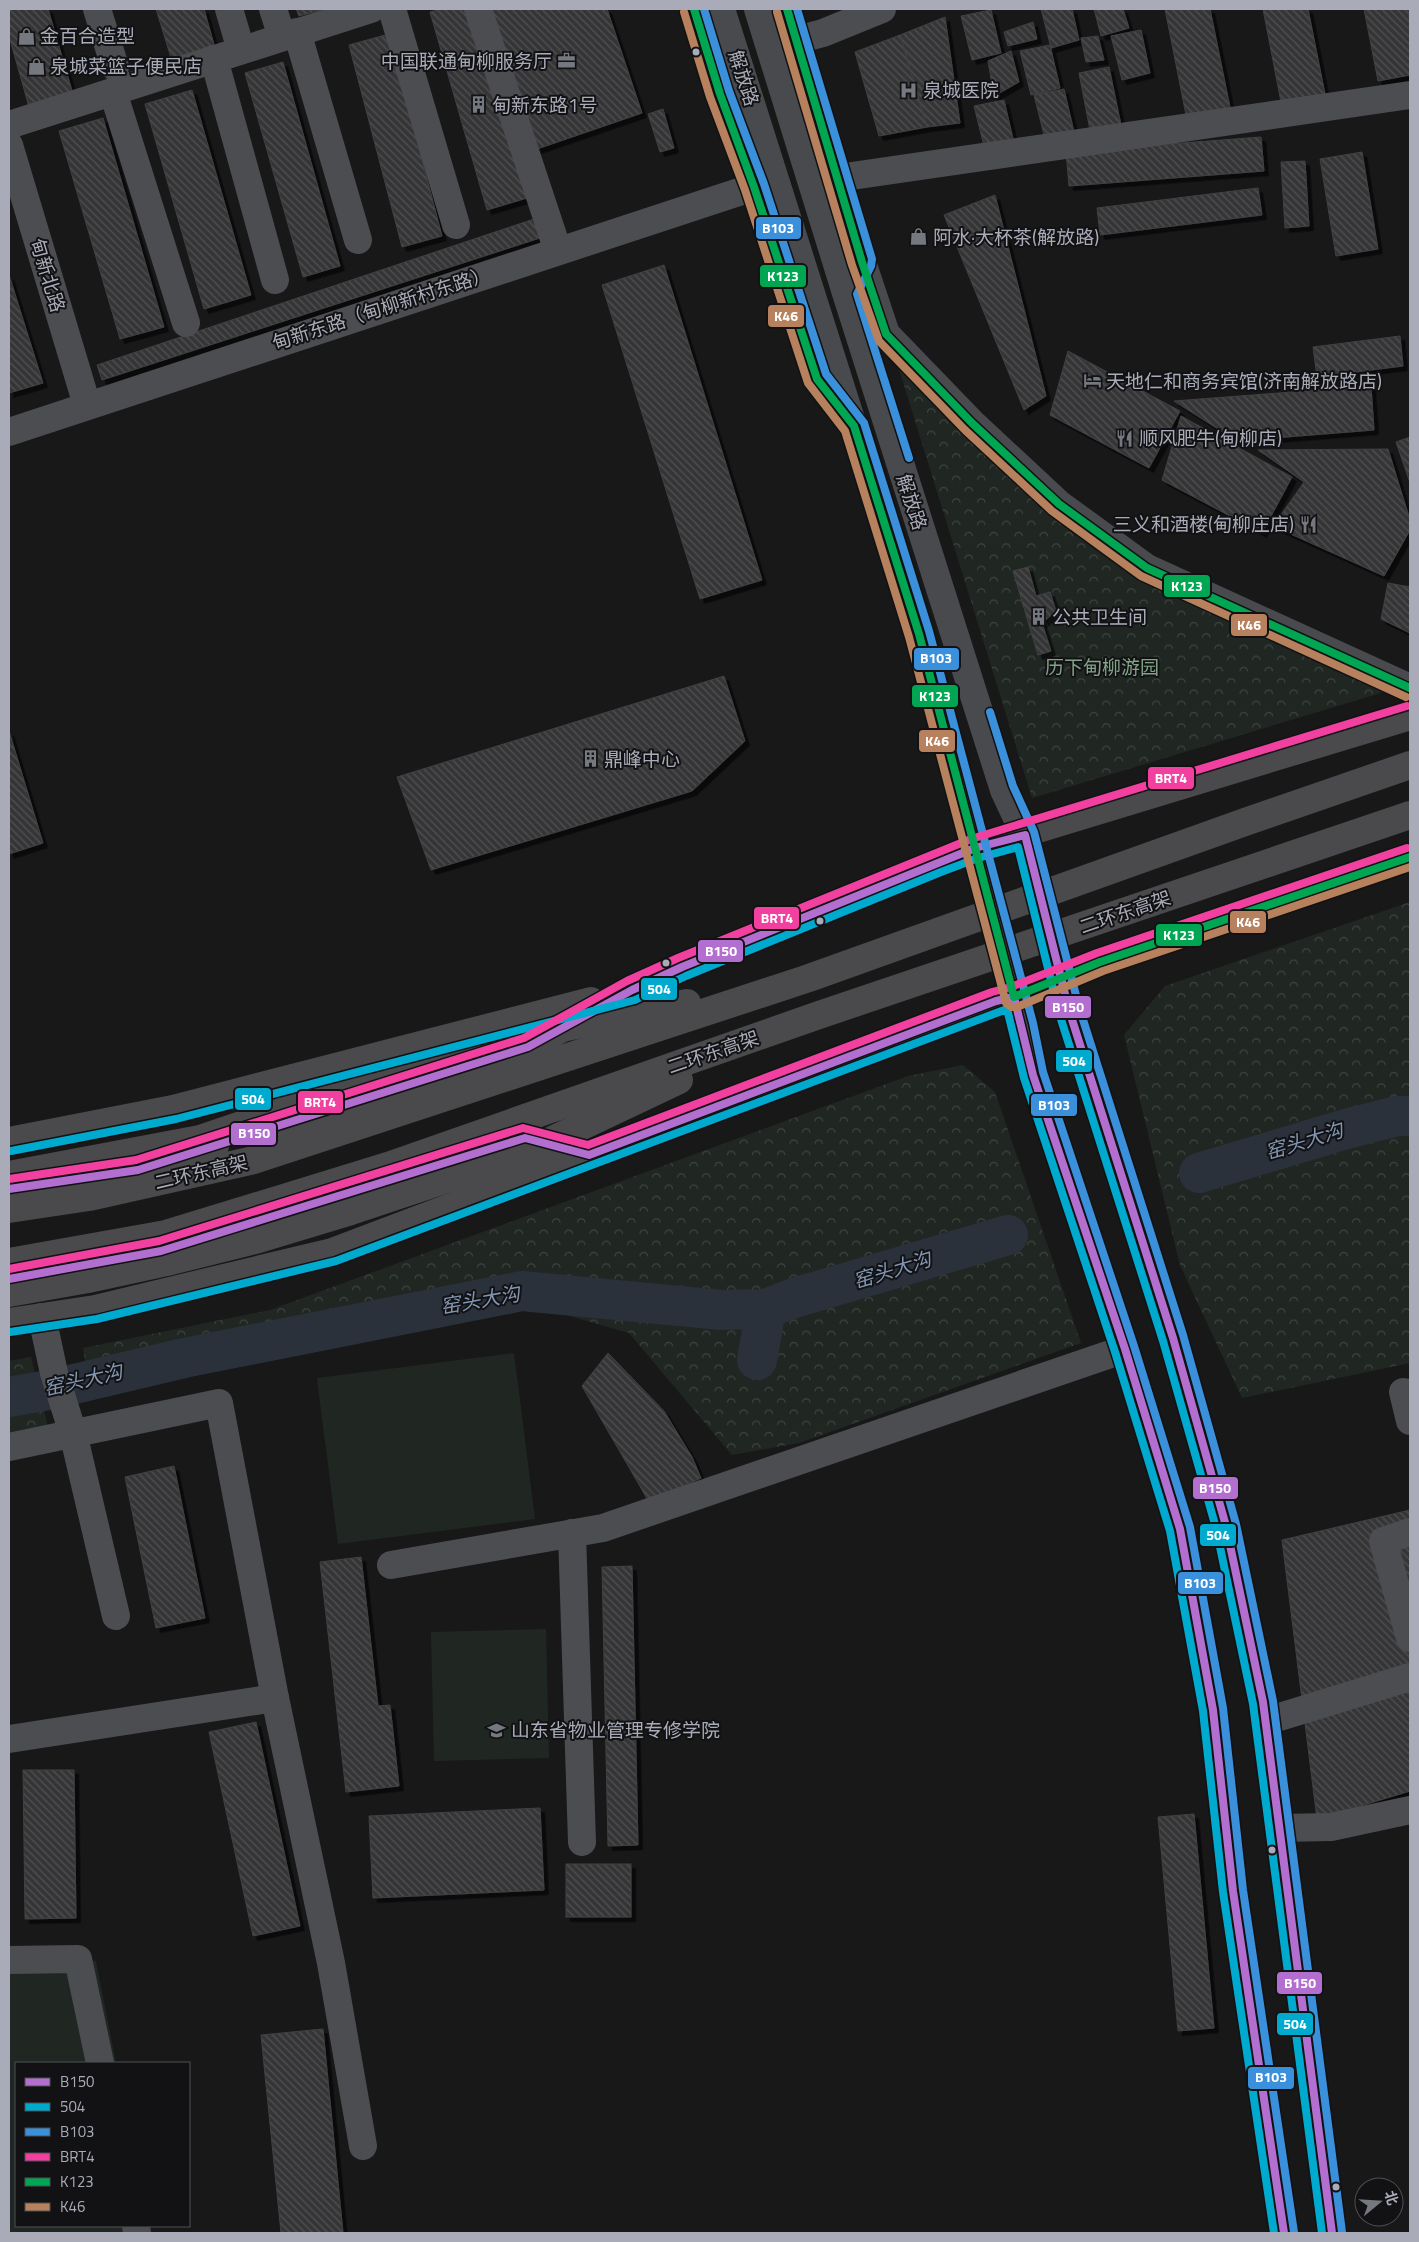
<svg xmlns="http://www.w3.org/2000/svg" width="1419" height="2242" font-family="'Titillium Web','Noto Sans SC',sans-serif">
<defs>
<pattern id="park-crowns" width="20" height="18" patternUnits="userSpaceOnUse" patternTransform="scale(1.25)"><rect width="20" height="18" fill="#202722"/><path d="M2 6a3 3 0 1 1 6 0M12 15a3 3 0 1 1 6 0" fill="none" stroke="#3e4440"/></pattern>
<pattern id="building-back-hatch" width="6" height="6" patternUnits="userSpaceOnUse" patternTransform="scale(1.25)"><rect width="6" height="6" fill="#363637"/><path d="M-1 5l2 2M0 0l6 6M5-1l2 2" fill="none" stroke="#505052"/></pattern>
<filter id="shadow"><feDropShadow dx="4.5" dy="4.5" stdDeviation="0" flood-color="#0009"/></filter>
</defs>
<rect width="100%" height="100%" fill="#181818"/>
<g fill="url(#park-crowns)">
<path d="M 894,353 L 1055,507 L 1404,686 L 1032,798 Z"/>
<path d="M 1410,902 L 1410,1363 L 1242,1398 L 1180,1265 L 1124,1035 L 1165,986 Z"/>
<path d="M 963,1065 L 995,1092 L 1081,1343 L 799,1443 L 732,1455 L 629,1333 L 524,1303 L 520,1279 L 90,1392 L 83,1348 L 270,1310 L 908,1076 Z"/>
<path d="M 31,1357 L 49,1431 L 9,1439 L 9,1361 Z"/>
</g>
<g fill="#202722">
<path d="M 514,1353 L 535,1519 L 338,1544 L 317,1378 Z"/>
<path d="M 546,1629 L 549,1758 L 434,1761 L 431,1632 Z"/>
<path d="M 9,1957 L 96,1961 L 116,2063 L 16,2063 L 16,2226 L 146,2226 L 148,2233 L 9,2233 Z"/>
</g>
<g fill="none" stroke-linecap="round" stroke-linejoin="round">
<g stroke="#2b313a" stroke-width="40">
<path d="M 1199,1173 L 1346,1129 L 1397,1116 L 1410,1116"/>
<path d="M 757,1360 L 766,1309"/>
<path d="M 9,1397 L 49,1390 L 184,1358 L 522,1291 L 721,1310 L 766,1309 L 794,1298 L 1008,1235"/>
</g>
</g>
<g fill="url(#building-back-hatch)" stroke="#404144" filter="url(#shadow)">
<path d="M 9,9 L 48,9 L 73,94 L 29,107 L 9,36 Z"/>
<path d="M 156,9 L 204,9 L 215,48 L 172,61 Z"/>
<path d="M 296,9 L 324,9 L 299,16 Z"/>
<path d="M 442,9 L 472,9 L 527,198 L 487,210 L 430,12 Z"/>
<path d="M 489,9 L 607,9 L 642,113 L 537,149 Z"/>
<path d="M 1041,9 L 1072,9 L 1079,40 L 1051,48 Z"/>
<path d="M 1094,9 L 1123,9 L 1129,28 L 1101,36 Z"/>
<path d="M 1165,9 L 1210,9 L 1231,112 L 1187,120 Z"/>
<path d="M 1263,9 L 1308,9 L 1325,94 L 1281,102 Z"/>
<path d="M 1364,9 L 1409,9 L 1410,75 L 1378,81 Z"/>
<path d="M 991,10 L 1001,53 L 972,60 L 961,16 Z"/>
<path d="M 945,17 L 960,123 L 927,127 L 900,35 Z"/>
<path d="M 1033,22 L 1037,39 L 1008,46 L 1004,32 Z"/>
<path d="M 1141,30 L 1150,73 L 1122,80 L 1111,36 Z"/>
<path d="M 389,34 L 442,236 L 402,247 L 349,45 Z"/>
<path d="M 900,35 L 927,127 L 879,136 L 855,52 Z"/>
<path d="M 1098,36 L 1104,60 L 1086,62 L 1081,38 Z"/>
<path d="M 1050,45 L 1060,88 L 1031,95 L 1020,51 Z"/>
<path d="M 1011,51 L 1019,82 L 994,96 L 988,61 Z"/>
<path d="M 283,62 L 340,266 L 303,277 L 245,73 Z"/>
<path d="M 1109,67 L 1121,125 L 1090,130 L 1079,73 Z"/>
<path d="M 1064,89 L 1074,132 L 1045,139 L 1034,95 Z"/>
<path d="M 192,90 L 251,295 L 204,309 L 145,104 Z"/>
<path d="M 1004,100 L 1014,143 L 985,150 L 974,106 Z"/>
<path d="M 663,109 L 674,148 L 660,152 L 648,114 Z"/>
<path d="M 103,118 L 164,327 L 120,339 L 59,131 Z"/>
<path d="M 1261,137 L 1264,171 L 1069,186 L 1066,152 Z"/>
<path d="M 1362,152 L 1378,249 L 1336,256 L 1320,159 Z"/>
<path d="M 1305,161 L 1309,226 L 1285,228 L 1281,162 Z"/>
<path d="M 1258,188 L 1262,215 L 1100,235 L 1097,208 Z"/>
<path d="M 995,195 L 1046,396 L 1024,410 L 944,215 Z"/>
<path d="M 537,218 L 543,237 L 102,380 L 97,365 Z"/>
<path d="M 664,265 L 762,580 L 700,599 L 602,285 Z"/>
<path d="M 9,275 L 43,383 L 9,393 Z"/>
<path d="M 1400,336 L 1403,366 L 1317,377 L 1313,347 Z"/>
<path d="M 1068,351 L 1180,411 L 1149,468 L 1050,415 Z"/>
<path d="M 1371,386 L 1374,430 L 1237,441 L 1174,401 Z"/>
<path d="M 1181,416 L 1292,477 L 1262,533 L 1162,480 Z"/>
<path d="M 1410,437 L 1410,483 L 1396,442 Z"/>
<path d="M 1388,449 L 1410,520 L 1410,530 L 1384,576 L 1273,526 L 1304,482 L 1258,450 Z"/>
<path d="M 1028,567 L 1036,596 L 1050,592 L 1056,611 L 1042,623 L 1051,651 L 1038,655 L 1013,571 Z"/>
<path d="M 1388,583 L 1410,587 L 1410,633 L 1381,619 Z"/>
<path d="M 724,676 L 745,741 L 692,791 L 431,870 L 397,777 Z"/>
<path d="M 9,731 L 43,843 L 9,854 Z"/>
<path d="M 608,1353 L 664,1411 L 692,1457 L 701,1478 L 649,1502 L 582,1386 Z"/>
<path d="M 174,1466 L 205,1618 L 156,1628 L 125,1477 Z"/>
<path d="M 1410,1510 L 1410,1791 L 1317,1819 L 1282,1540 Z"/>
<path d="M 361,1557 L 378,1706 L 390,1705 L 399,1786 L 346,1792 L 320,1562 Z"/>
<path d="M 632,1566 L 638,1845 L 608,1846 L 602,1567 Z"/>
<path d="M 256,1722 L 300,1926 L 253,1936 L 209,1732 Z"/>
<path d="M 23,1770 L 74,1770 L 76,1918 L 25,1919 Z"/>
<path d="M 540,1808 L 544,1890 L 373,1898 L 369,1816 Z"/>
<path d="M 1194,1814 L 1214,2028 L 1178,2031 L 1158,1817 Z"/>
<rect x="566" y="1864" width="65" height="53"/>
<path d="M 323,2029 L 343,2233 L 281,2233 L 261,2035 Z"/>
</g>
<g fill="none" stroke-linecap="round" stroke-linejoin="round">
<g stroke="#4c4d51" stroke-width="28">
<path d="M 97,9 L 115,67"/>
<path d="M 229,9 L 241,50"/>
<path d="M 273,9 L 282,37"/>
<path d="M 392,9 L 456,225"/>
<path d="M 478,9 L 558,251"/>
<path d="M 694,9 L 720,94 L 754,187 L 817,379 L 851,423"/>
<path d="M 787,9 L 862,262"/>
<path d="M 297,32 L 358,240"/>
<path d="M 797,40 L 823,33 L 882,9"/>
<path d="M 214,59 L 275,280"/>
<path d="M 113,92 L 186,323"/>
<path d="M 9,125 L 371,9"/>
<path d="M 9,145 L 87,405"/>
<path d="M 838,178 L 1410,95"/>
<path d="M 9,432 L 754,187"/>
<path d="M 42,1317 L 54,1373 L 73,1433 L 116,1616"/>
<path d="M 1410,1393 L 1403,1392 L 1410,1421"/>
<path d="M 9,1447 L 219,1403 L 275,1698 L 9,1739"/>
<path d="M 1410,1532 L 1383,1541 L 1410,1638"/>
<path d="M 572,1533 L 582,1842"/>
<path d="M 391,1565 L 603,1528 L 1125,1349"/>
<path d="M 275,1698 L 331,1963 L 363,2146"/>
<path d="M 1266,1721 L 1410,1677"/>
<path d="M 1280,1828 L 1331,1827 L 1410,1810"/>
<path d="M 9,1960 L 78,1959 L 100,2063"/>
<path d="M 136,2226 L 137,2233"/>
</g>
<g stroke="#494a4d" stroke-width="28">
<path d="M 721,9 L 919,634 L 1023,1026 L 1033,1075 L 1125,1349 L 1180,1529 L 1213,1710 L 1233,1891 L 1284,2233"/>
<path d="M 758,9 L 846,293 L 1004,790 L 1025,835 L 1069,1010 L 1173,1338 L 1226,1526 L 1263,1702 L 1332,2233"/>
<path d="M 862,262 L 886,334 L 972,423 L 1059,504 L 1147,568 L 1410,688"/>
</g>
<g stroke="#4a4a4d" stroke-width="28">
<path d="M 265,1130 L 528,1047 L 632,990 L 682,967 L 975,848 L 1410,716"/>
<path d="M 9,1141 L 173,1109 L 591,1001"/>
<path d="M 9,1189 L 138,1170 L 215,1146"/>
<path d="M 9,1279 L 161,1251 L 525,1138 L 561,1147"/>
<path d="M 9,1322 L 95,1309 L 332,1252 L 996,1001 L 1014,997 L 1100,962 L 1410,857"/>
</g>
<g stroke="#4a4a4d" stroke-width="28">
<path d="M 9,1175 L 200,1139 L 481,1044 L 687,1003"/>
<path d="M 9,1209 L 89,1197 L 254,1160 L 809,978 L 1245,822 L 1410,765"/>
<path d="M 9,1262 L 166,1234 L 388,1166 L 819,1015 L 1410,815"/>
<path d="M 9,1293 L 88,1279 L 171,1261 L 255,1240 L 351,1211 L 525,1153 L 679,1080"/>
</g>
<defs>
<g id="bus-1">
<path d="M 9,1189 L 138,1170 L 528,1047 L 632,990 L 682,967 L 975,848 L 1025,835 L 1069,1010 L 1173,1338 L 1226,1526 L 1263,1702 L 1332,2233"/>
<path d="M 9,1279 L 161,1251 L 525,1138 L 589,1155 L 996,1001 L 1014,997 L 1033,1075 L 1125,1349 L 1180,1529 L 1213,1710 L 1233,1891 L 1284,2233"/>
</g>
<g id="bus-2">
<path d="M 11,1151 L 176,1119 L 635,1000 L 686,976 L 941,872 L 978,858 L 1018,847 L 1059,1013 L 1163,1341 L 1216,1528 L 1253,1704 L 1322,2233"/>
<path d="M 10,1332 L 97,1319 L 336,1261 L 1007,1009 L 1024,1078 L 1115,1352 L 1170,1531 L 1203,1711 L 1223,1892 L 1274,2233"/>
</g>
<g id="bus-3">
<path d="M 704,9 L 729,91 L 764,184 L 826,374 L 864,423 L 929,631 L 1033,1023 L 1043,1072 L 1134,1346 L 1190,1527 L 1223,1708 L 1243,1890 L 1294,2232"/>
<path d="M 797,9 L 872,259 L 871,266 L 857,294 L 909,458"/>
<path d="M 990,712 L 1013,786 L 1034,832 L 1079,1007 L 1183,1335 L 1236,1524 L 1273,1701 L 1342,2232"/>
</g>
<g id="bus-4">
<path d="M 9,1179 L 136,1160 L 524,1038 L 627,981 L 678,958 L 971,839 L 1407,706"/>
<path d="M 9,1269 L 159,1241 L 523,1128 L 588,1145 L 992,992 L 1011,987 L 1097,953 L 1407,848"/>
</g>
<g id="bus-5">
<path d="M 694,9 L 720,94 L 754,187 L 817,379 L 854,426 L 919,634 L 1014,997 L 1100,962 L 1410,857"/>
<path d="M 787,9 L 862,262 L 886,334 L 972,423 L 1059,504 L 1147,568 L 1410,688"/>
</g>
<g id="bus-6">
<path d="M 684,12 L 710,97 L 745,190 L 808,383 L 845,431 L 909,637 L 1006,1003 L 1011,1007 L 1017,1007 L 1103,971 L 1410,867"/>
<path d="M 777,12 L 852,265 L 879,341 L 965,430 L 1052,511 L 1141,576 L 1406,697"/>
</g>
</defs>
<use href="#bus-1" stroke="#121214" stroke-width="11"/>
<use href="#bus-2" stroke="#121214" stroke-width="11"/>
<use href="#bus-3" stroke="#121214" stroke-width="11"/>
<use href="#bus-4" stroke="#121214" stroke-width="11"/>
<use href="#bus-5" stroke="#121214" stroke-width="11"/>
<use href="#bus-6" stroke="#121214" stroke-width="11"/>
<use href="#bus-1" stroke="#b36fd0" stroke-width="8"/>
<use href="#bus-2" stroke="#00a9ce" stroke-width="8"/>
<use href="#bus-3" stroke="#3a90db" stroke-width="8"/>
<use href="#bus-4" stroke="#f240a1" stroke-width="8"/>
<use href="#bus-5" stroke="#00a651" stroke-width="8"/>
<use href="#bus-6" stroke="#b6815c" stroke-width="8"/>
</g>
<defs>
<symbol id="shop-bare" viewBox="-9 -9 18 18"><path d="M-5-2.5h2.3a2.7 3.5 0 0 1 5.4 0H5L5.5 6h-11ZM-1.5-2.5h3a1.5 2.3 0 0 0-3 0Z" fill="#767880" stroke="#121214" stroke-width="2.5" paint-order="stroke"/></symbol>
<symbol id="office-bare" viewBox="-9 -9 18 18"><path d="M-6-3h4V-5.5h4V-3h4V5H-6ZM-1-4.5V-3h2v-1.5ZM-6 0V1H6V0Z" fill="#767880" stroke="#121214" stroke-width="2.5" paint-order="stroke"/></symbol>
<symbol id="hospital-bare" viewBox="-9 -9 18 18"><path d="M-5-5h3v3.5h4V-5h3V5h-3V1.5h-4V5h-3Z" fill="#767880" stroke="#121214" stroke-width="2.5" paint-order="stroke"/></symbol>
<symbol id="building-bare" viewBox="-9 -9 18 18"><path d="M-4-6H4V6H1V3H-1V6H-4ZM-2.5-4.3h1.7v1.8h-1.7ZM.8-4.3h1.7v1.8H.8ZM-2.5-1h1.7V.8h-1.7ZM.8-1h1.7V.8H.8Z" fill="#767880" stroke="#121214" stroke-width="2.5" paint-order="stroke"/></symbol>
<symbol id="hotel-bare" viewBox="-9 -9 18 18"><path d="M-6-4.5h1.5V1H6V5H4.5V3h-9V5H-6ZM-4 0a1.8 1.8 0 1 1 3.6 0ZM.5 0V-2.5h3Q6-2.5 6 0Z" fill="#767880" stroke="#121214" stroke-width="2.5" paint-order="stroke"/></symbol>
<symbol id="restaurant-bare" viewBox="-9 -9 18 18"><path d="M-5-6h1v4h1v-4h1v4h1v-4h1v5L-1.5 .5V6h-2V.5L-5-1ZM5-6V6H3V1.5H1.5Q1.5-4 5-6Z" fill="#767880" stroke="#121214" stroke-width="2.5" paint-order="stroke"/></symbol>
<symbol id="school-bare" viewBox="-9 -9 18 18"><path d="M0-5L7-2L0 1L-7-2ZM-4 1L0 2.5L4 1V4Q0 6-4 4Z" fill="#767880" stroke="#121214" stroke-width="2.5" paint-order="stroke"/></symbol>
</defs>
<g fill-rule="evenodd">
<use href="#shop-bare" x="14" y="24" width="25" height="25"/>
<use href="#office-bare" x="554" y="48" width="25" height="25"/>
<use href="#shop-bare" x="24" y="54" width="25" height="25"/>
<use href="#hospital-bare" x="896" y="78" width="25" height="25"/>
<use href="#building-bare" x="466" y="92" width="25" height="25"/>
<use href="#shop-bare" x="906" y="224" width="25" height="25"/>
<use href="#hotel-bare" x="1080" y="368" width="25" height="25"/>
<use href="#restaurant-bare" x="1112" y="426" width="25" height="25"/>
<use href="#restaurant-bare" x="1296" y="512" width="25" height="25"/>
<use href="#building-bare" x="1026" y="604" width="25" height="25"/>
<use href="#building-bare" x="578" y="746" width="25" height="25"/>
<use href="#school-bare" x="484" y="1718" width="25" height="25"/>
</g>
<g fill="#a9acb8" stroke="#121214" stroke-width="2">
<circle cx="696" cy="52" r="4.5"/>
<circle cx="820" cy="921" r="4.5"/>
<circle cx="666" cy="963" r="4.5"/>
<circle cx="1272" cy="1850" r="4.5"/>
<circle cx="1336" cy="2187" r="4.5"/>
</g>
<g text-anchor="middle" stroke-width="4" stroke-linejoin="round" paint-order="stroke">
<g font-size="19" fill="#a9acb8" stroke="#121214" text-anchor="start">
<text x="40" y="43">金百合造型</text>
<text x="552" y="68" text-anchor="end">中国联通甸柳服务厅</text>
<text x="50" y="73">泉城菜篮子便民店</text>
<text x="923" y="97">泉城医院</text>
<text x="492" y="112">甸新东路1号</text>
<text x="933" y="244">阿水·大杯茶(解放路)</text>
<text x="1106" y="388">天地仁和商务宾馆(济南解放路店)</text>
<text x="1139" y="445">顺风肥牛(甸柳店)</text>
<text x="1294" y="531" text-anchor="end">三义和酒楼(甸柳庄店)</text>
<text x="1052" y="624">公共卫生间</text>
<text x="604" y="766">鼎峰中心</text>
<text x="511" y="1737">山东省物业管理专修学院</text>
</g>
<g font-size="19" fill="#a9acb8" stroke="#121214">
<text transform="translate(744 78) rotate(72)" y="7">解放路</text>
<text transform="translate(48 275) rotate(73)" y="7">甸新北路</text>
<text transform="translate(381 308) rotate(-18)" y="7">甸新东路（甸柳新村东路）</text>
<text transform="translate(912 502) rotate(72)" y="7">解放路</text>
<text transform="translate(1125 912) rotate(-19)" y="7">二环东高架</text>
<text transform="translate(713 1052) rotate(-19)" y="7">二环东高架</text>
<text transform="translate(201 1172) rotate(-13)" y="7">二环东高架</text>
</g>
<g font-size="19" fill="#81a387" stroke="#121214">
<text x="1102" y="674">历下甸柳游园</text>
</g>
<g font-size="20" font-style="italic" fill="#8196b3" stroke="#121214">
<text transform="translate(1304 1141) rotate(-17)" y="7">窑头大沟</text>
<text transform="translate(892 1270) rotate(-17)" y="7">窑头大沟</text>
<text transform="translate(480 1300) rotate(-10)" y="7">窑头大沟</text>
<text transform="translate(83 1380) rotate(-13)" y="7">窑头大沟</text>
</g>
</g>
<g stroke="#121214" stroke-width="2">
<rect x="755" y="216" width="47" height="24" rx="5" fill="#3a90db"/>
<rect x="759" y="264" width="48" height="24" rx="5" fill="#00a651"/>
<rect x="767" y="304" width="38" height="24" rx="5" fill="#b6815c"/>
<rect x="1163" y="574" width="48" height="24" rx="5" fill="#00a651"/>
<rect x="1230" y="613" width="38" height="24" rx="5" fill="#b6815c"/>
<rect x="913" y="647" width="47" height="24" rx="5" fill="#3a90db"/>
<rect x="911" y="684" width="48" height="24" rx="5" fill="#00a651"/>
<rect x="918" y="729" width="38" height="24" rx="5" fill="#b6815c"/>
<rect x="1147" y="766" width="48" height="24" rx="5" fill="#f240a1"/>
<rect x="753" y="906" width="47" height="24" rx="5" fill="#f240a1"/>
<rect x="1229" y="910" width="38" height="24" rx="5" fill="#b6815c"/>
<rect x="1155" y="923" width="48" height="24" rx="5" fill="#00a651"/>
<rect x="697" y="939" width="47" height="24" rx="5" fill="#b36fd0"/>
<rect x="640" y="977" width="38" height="24" rx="5" fill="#00a9ce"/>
<rect x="1044" y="995" width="48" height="24" rx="5" fill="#b36fd0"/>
<rect x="1055" y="1049" width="38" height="24" rx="5" fill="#00a9ce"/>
<rect x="234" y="1087" width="38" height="24" rx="5" fill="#00a9ce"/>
<rect x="297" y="1090" width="47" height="24" rx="5" fill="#f240a1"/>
<rect x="1030" y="1093" width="48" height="24" rx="5" fill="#3a90db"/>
<rect x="230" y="1122" width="47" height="24" rx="5" fill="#b36fd0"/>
<rect x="1192" y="1476" width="47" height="24" rx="5" fill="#b36fd0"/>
<rect x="1199" y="1523" width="38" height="24" rx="5" fill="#00a9ce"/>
<rect x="1177" y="1571" width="47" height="24" rx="5" fill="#3a90db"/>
<rect x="1276" y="1971" width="47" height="24" rx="5" fill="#b36fd0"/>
<rect x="1276" y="2012" width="38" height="24" rx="5" fill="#00a9ce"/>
<rect x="1247" y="2066" width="48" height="24" rx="5" fill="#3a90db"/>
</g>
<g font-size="14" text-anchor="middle" font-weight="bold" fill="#fff">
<text x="778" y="233">B103</text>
<text x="783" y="281">K123</text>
<text x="786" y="321">K46</text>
<text x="1187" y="591">K123</text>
<text x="1249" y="630">K46</text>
<text x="936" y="663">B103</text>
<text x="935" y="701">K123</text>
<text x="937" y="746">K46</text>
<text x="1171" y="783">BRT4</text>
<text x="777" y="923">BRT4</text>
<text x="1248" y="927">K46</text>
<text x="1179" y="940">K123</text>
<text x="721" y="956">B150</text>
<text x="659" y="994">504</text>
<text x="1068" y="1012">B150</text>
<text x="1074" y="1066">504</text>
<text x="253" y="1104">504</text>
<text x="320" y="1107">BRT4</text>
<text x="1054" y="1110">B103</text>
<text x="254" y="1138">B150</text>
<text x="1215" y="1493">B150</text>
<text x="1218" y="1540">504</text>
<text x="1200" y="1588">B103</text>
<text x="1300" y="1988">B150</text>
<text x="1295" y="2029">504</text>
<text x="1271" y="2082">B103</text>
</g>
<rect width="1419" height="2242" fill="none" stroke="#a9acb8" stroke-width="20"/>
<rect x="15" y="2062" width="175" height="165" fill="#121214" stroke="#4e5056"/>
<rect x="25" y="2078" width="25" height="8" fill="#b36fd0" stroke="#4e5056"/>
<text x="60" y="2087" font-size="15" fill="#a9acb8">B150</text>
<rect x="25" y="2103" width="25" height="8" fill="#00a9ce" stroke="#4e5056"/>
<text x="60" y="2112" font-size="15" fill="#a9acb8">504</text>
<rect x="25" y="2128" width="25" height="8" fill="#3a90db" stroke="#4e5056"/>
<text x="60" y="2137" font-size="15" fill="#a9acb8">B103</text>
<rect x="25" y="2153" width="25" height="8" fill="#f240a1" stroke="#4e5056"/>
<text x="60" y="2162" font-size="15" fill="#a9acb8">BRT4</text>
<rect x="25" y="2178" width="25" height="8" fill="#00a651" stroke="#4e5056"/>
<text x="60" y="2187" font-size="15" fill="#a9acb8">K123</text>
<rect x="25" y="2203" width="25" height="8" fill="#b6815c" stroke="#4e5056"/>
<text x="60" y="2212" font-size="15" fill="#a9acb8">K46</text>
<g transform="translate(1379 2202) rotate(72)"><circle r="24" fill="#121214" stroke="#4e5056"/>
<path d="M0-4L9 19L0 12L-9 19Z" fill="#767880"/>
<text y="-8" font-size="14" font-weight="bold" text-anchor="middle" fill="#a9acb8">北</text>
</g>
</svg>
